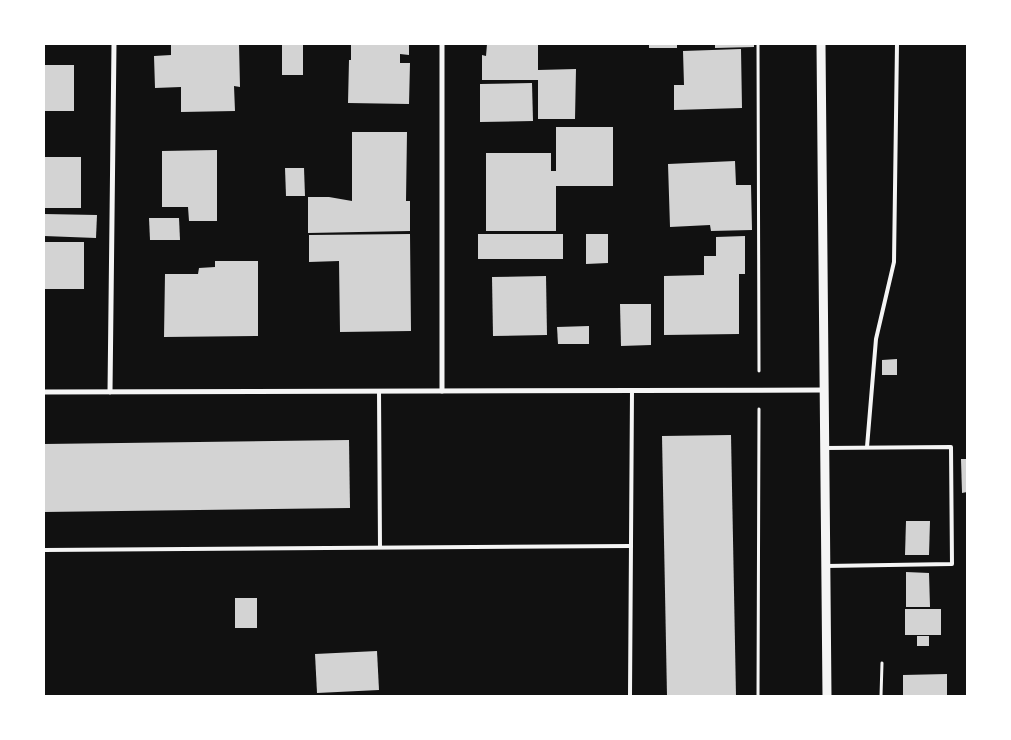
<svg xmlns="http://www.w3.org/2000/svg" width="1011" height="740" font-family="'Nunito Sans',sans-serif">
<rect width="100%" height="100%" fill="#111"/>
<g fill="#d3d3d3">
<path d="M 171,44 L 239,44 L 240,87 L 234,86 L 235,111 L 181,112 L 181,87 L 155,88 L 154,56 L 171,55 Z"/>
<rect x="282" y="44" width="21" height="31"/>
<path d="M 351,44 L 409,44 L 409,55 L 400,54 L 400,63 L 410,63 L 409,104 L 348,103 L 349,60 L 351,60 Z"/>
<path d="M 487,44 L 538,44 L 538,70 L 576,69 L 575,119 L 538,119 L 538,80 L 482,80 L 482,55 L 486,56 Z"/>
<rect x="649" y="44" width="28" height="4"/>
<path d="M 715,44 L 754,44 L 754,47 L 715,48 Z"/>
<path d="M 741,49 L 742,108 L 674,110 L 674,85 L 684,85 L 683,51 Z"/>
<rect x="44" y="65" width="30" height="46"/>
<path d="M 532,83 L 533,121 L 480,122 L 480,84 Z"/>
<path d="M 556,127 L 613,127 L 613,186 L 556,186 L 556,231 L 486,231 L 486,153 L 551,153 L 551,171 L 556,171 Z"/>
<path d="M 352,132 L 407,132 L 406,201 L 410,201 L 410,231 L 308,233 L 308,197 L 329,197 L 352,201 Z"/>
<path d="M 217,150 L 217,221 L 189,221 L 188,207 L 162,207 L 162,151 Z"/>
<rect x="44" y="157" width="37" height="51"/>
<path d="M 735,161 L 736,185 L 751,185 L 752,230 L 711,231 L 710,225 L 670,227 L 668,164 Z"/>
<path d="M 285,168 L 304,168 L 305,196 L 286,196 Z"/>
<path d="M 44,214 L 97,215 L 96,238 L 44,236 Z"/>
<path d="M 149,218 L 179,218 L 180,240 L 150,240 Z"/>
<path d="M 410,234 L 411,331 L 340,332 L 339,261 L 309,262 L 309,235 Z"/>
<rect x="478" y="234" width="85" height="25"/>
<path d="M 586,234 L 608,234 L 608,263 L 586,264 Z"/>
<path d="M 745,236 L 745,274 L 739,274 L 739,334 L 664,335 L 664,276 L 704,275 L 704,256 L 716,256 L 716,237 Z"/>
<rect x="44" y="242" width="40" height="47"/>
<path d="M 215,261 L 258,261 L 258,336 L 164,337 L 165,274 L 198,274 L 199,268 L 215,267 Z"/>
<path d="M 546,276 L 547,335 L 493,336 L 492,277 Z"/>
<path d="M 620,304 L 651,304 L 651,345 L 621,346 Z"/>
<path d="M 589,326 L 589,344 L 558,344 L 557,327 Z"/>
<path d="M 897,359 L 897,375 L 882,375 L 882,360 Z"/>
<path d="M 731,435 L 736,696 L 667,696 L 662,436 Z"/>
<path d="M 349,440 L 350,508 L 44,512 L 44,444 Z"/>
<path d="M 961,459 L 967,459 L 967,492 L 962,493 Z"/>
<path d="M 906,521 L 930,521 L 929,555 L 905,555 Z"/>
<path d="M 906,572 L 929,573 L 930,607 L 906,607 Z"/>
<rect x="235" y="598" width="22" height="30"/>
<rect x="905" y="609" width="36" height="26"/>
<rect x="917" y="636" width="12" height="10"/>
<path d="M 377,651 L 379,690 L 317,693 L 315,654 Z"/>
<path d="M 947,674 L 947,696 L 903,696 L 903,675 Z"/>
</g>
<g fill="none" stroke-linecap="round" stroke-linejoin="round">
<g stroke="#f5f5f5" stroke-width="3">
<path d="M 758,44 L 759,371"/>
<path d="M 758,696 L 759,409"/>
<path d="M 881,696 L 882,663"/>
</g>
<g stroke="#f5f5f5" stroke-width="4">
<path d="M 379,391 L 380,547"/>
<path d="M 867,447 L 876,339 L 894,262 L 897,44"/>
<path d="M 825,448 L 951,447 L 952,564 L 826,566"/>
<path d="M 44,550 L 631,546"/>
<path d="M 630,696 L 632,390"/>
</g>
<g stroke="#f5f5f5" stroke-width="5">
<path d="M 442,44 L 442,391"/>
<path d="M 44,392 L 825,390"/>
<path d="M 110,392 L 114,44"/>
</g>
<path stroke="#f5f5f5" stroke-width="9" d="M 821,44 L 827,696"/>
</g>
<rect width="1011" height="740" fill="none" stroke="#ffffff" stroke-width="90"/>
</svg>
